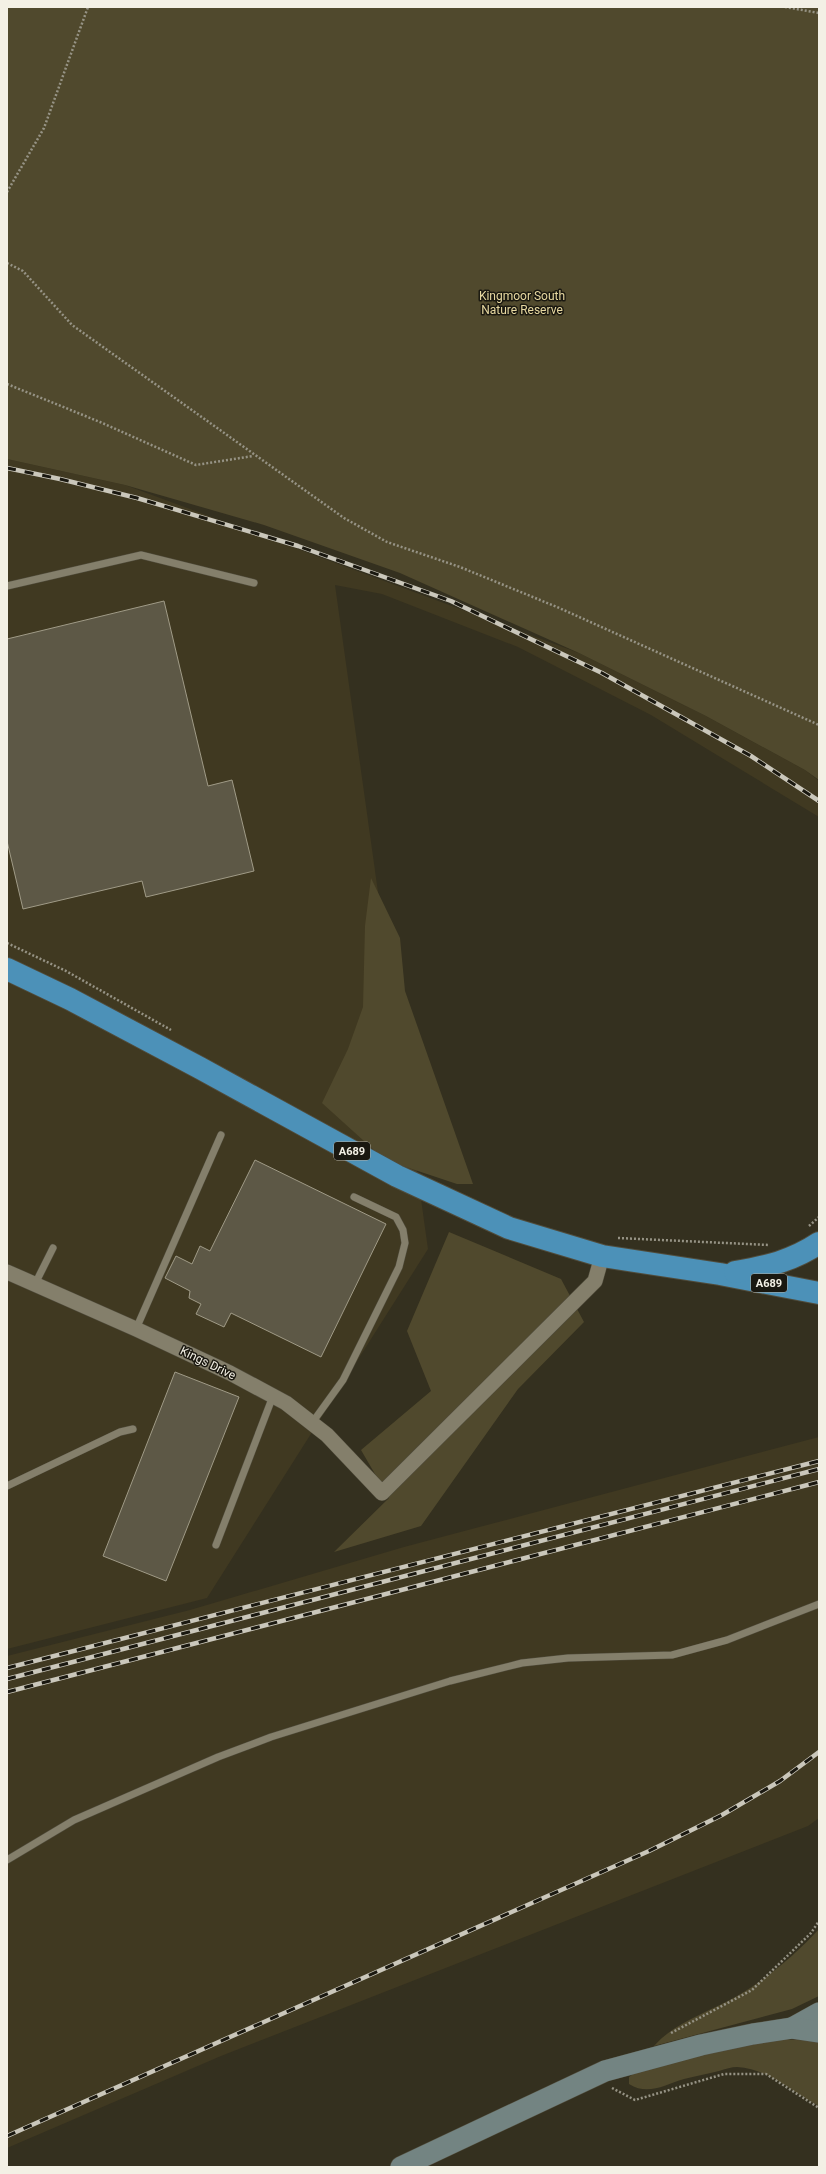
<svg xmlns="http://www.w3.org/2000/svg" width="826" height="2174" font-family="Roboto,sans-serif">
<rect width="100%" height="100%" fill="#34301f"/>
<g fill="#403921">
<path d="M 7,459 L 125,485 L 579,653 L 706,716 L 805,770 L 819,781 L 819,817 L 651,715 L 518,647 L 382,594 L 335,585 L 428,1249 L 207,1598 L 7,1649 Z"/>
<path d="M 819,1437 L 819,1818 L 808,1826 L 221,2056 L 7,2148 L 7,1656 L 190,1610 L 404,1547 Z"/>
</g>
<g fill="#50492d">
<path d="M 7,7 L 819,7 L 819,780 L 805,770 L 706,716 L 579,653 L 400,573 L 264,525 L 125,485 L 7,459 Z"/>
<path d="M 371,878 L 400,938 L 405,991 L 473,1184 L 457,1184 L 385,1160 L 322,1103 L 348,1049 L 363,1007 L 365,926 Z"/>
<path d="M 449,1232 L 561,1279 L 584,1322 L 518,1389 L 421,1526 L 334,1552 L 389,1498 L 361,1450 L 431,1391 L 407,1331 Z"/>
<path d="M 819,1929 L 819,1996 L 792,2009 L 654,2046 C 675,2022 709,2012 737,1996 C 766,1980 796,1954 819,1929 Z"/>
<path d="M 776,2039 L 819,2041 L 819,2106 C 791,2092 770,2069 737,2067 C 732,2067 725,2069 719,2071 C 708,2074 695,2076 684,2079 C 664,2085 648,2096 629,2084 L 629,2077 L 642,2067 Z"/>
</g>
<g fill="#5d5846" stroke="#a09b87">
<path d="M 164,601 L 208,786 L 232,780 L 254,871 L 146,897 L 142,881 L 23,909 L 7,841 L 7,639 Z"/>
<path d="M 255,1160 L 386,1224 L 321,1357 L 231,1313 L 224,1327 L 196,1314 L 201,1304 L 189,1298 L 190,1291 L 165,1278 L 176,1256 L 192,1264 L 200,1246 L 210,1251 Z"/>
<path d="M 175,1372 L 239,1397 L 166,1581 L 103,1556 Z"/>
</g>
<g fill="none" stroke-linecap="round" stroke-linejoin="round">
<defs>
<g id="lane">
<path d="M 7,586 L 141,555 L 254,583"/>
<path d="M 35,1284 L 53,1248"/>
<path d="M 136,1329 L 221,1135"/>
<path d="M 312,1423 L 343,1380 L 399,1267 L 405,1243 L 403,1230 L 396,1217 L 354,1197"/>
<path d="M 7,1486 L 120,1432 L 133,1429"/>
<path d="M 216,1545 L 273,1396"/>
<path d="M 7,1860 L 74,1820 L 218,1757 L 271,1737 L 450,1681 L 522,1663 L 568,1658 L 672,1655 L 727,1640 L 819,1604"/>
</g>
<path id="street" d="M 7,1272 L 136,1329 L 230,1373 L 286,1403 L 327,1435 L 382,1493 L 595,1281 L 602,1256"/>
<g id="secondary">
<path d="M 792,2028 L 819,2013"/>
<path d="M 401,2167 L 605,2071 L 701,2045 L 753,2034 L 792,2028 L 819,2032"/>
</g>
<g id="highway">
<path d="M 7,969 L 70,999 L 200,1068 L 397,1176 L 509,1228 L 602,1256 L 720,1274 L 819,1293"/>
<path d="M 735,1272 C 766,1267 792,1261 819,1243"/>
</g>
</defs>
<use href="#lane" stroke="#504c3c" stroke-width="8"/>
<use href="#street" stroke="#504c3c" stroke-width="16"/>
<use href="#secondary" stroke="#504c3c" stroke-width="22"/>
<use href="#highway" stroke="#504c3c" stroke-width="24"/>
<g stroke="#969385" stroke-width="2.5" stroke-dasharray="2 2" stroke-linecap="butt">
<path d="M 785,7 L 819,13"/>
<path d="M 7,192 L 44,128 L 88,7"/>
<path d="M 7,263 L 23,271 L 72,325 L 344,518 L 387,542 L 460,567 L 557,607 L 819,725"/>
<path d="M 7,384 L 100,422 L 196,465 L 253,456"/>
<path d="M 7,943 L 66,971 L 171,1030"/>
<path d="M 809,1226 L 819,1217"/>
<path d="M 618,1238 L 769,1245"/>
<path d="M 671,2033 L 752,1990 L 811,1933 L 819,1921"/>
<path d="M 612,2088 L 635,2100 L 724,2074 L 766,2074 L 819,2108"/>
</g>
<use href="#lane" stroke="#847f6b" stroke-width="7"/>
<use href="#street" stroke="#847f6b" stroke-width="15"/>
<use href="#secondary" stroke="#738482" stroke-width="21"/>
<use href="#highway" stroke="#4c91b8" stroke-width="22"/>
<defs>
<g id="rail">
<path d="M 7,468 L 60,479 L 137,498 L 298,546 L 451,601 L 602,673 L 751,756 L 819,801"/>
<path d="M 7,1668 L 819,1461"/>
<path d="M 7,1679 L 819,1469"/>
<path d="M 7,1692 L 819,1482"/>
<path d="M 7,2136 L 649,1851 L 722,1815 L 780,1781 L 819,1752"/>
</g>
</defs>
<use href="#rail" stroke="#cac7bb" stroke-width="4.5"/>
<use href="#rail" stroke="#1a1810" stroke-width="3" stroke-dasharray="9" stroke-linecap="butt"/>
</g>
<g text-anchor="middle" stroke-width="3" stroke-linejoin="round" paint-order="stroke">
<g fill="#1a1810" stroke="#b2afa5" stroke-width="1">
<rect x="334" y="1142" width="36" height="18" rx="3"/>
<rect x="751" y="1274" width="36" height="18" rx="3"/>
</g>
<g font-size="11" font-weight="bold" fill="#f3f0e5">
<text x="352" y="1155">A689</text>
<text x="769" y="1287">A689</text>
</g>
<g font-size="12" fill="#e7d8a1" stroke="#1a1810">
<text x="522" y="300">Kingmoor South<tspan x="522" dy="14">Nature Reserve</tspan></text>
</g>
<g font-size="12" fill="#f3f0e5" stroke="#1a1810">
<text transform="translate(208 1363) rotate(26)" y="4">Kings Drive</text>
</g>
</g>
<rect width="826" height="2174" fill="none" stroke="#f3f0e5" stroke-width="16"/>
</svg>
